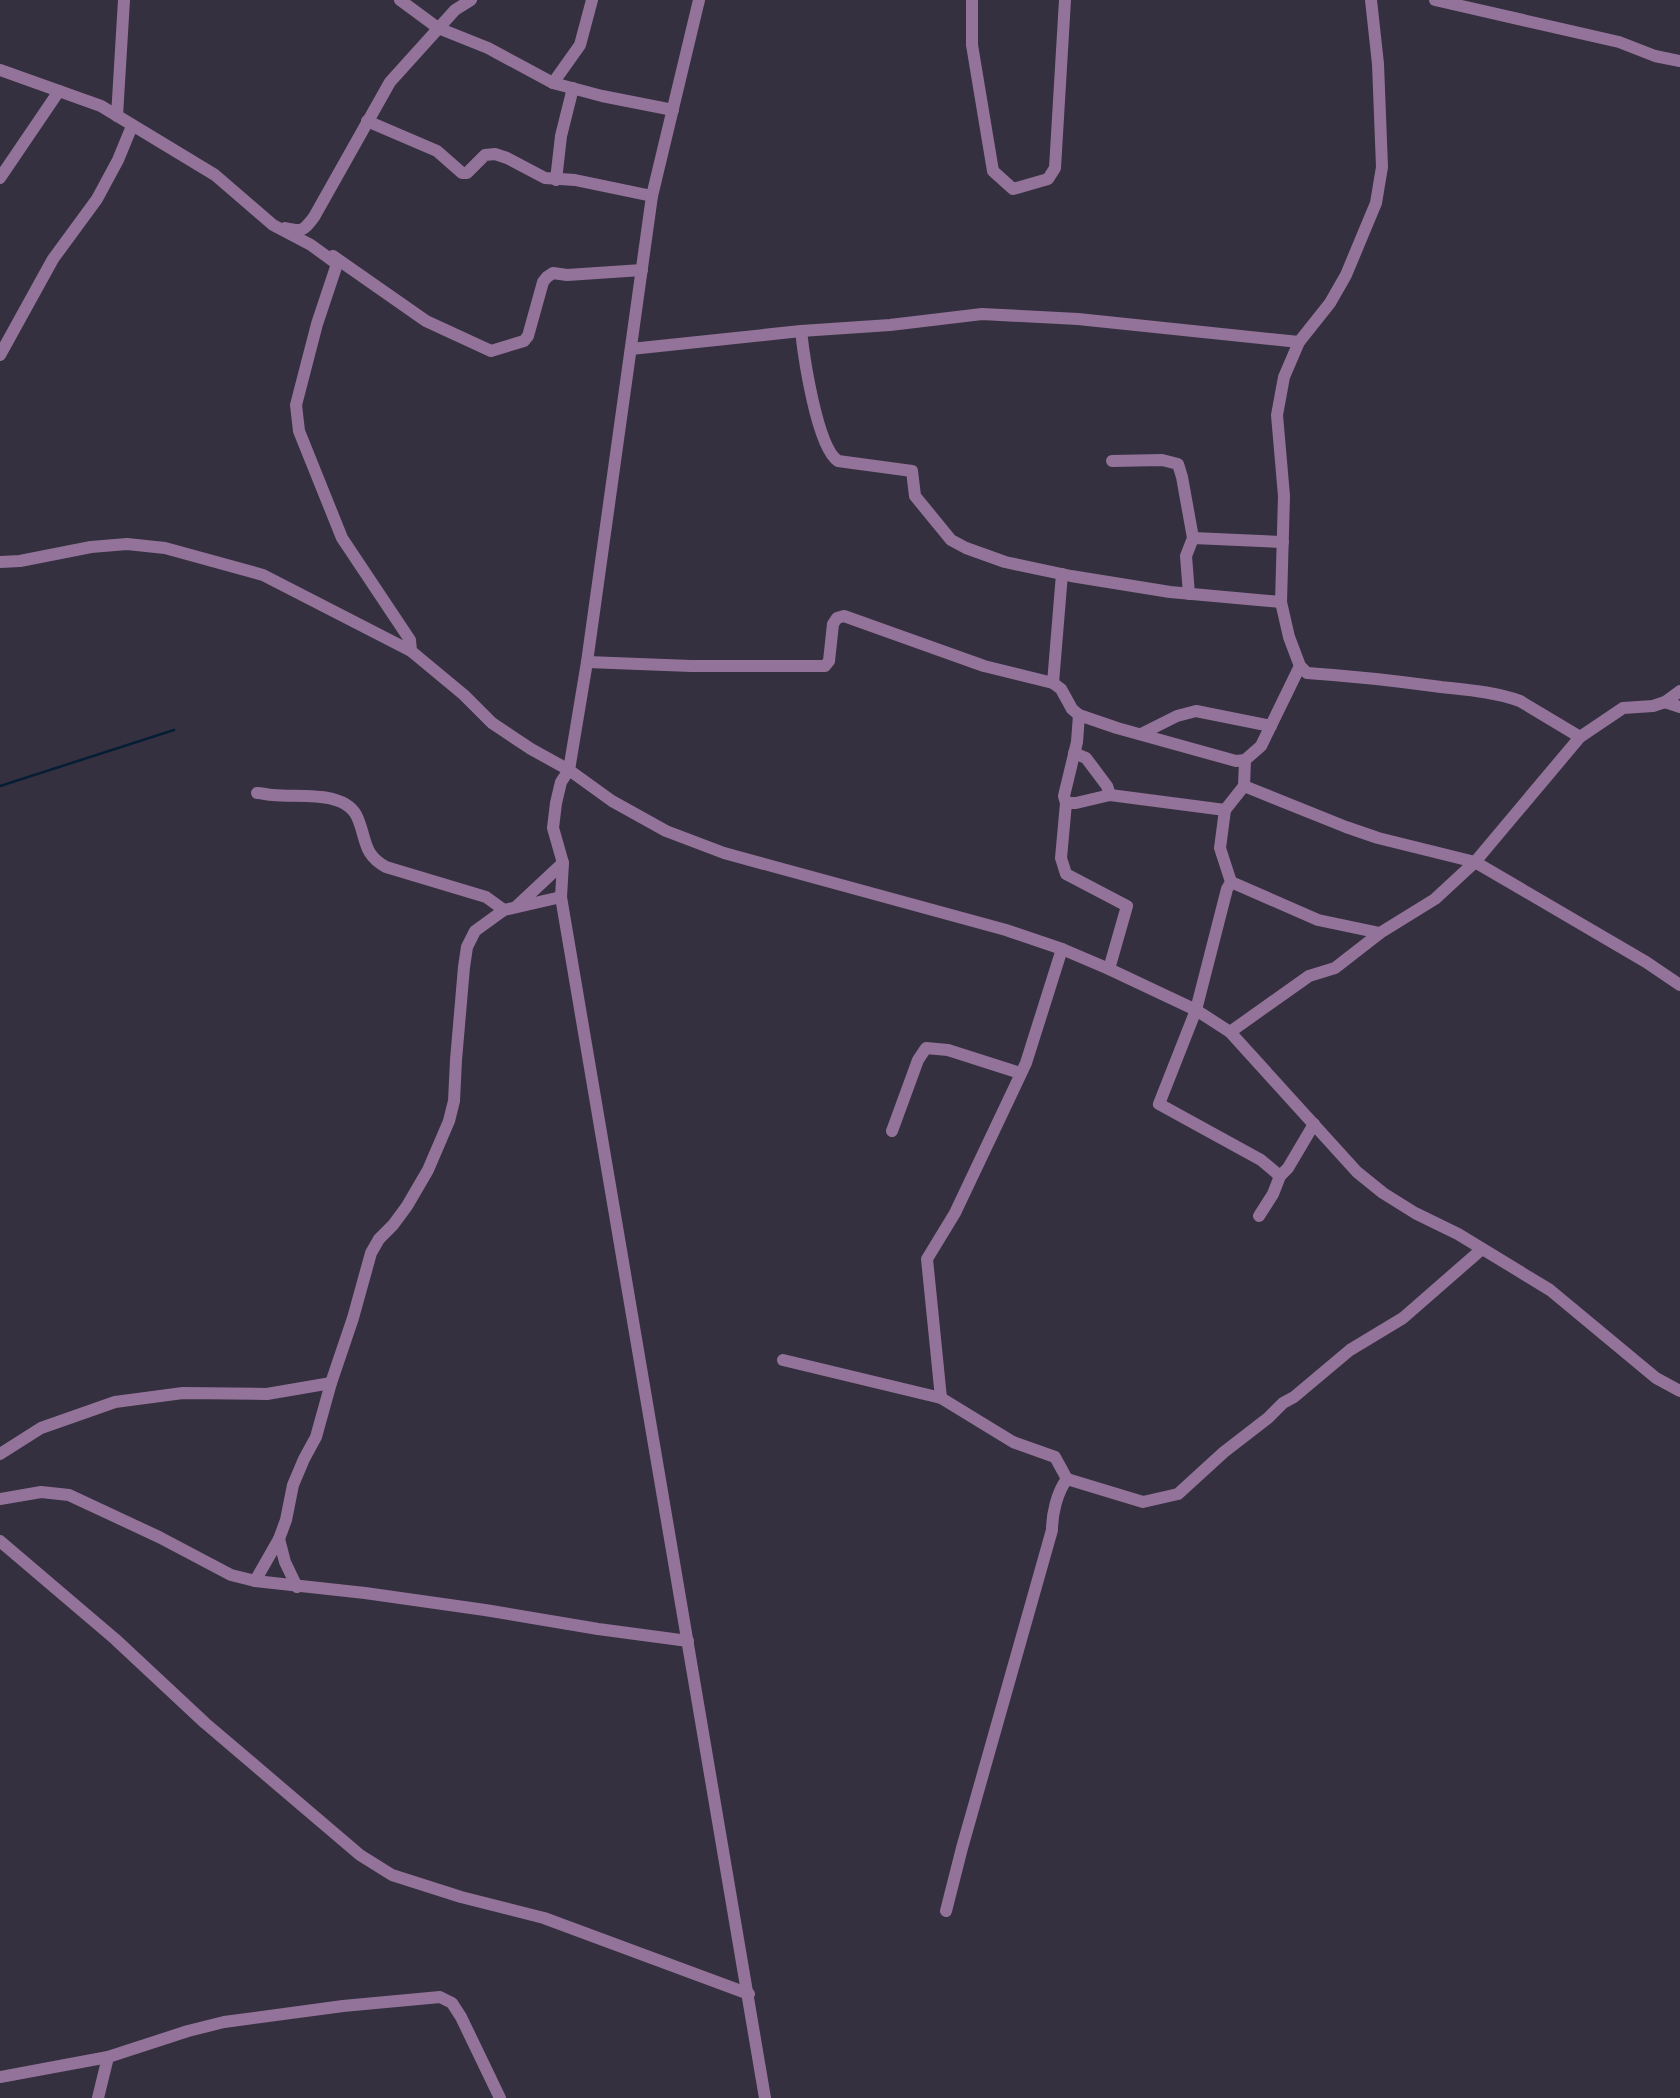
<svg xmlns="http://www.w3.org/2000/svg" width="1680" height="2098" font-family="Cabin,sans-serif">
<rect width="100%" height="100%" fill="#34303f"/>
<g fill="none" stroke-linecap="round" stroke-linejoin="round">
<path stroke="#051d35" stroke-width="2.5" d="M 0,786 L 174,730"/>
<g stroke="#94739a" stroke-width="12">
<path d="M 400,0 L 438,28 L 488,48 L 553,83 L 602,96 L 673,110"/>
<path d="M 699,0 L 652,196 L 587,662 L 569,770 L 561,782 L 556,803 L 553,828 L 563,863 L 561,897 L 765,2098"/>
<path d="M 972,0 L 972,45 L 993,171 L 1013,189 L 1048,179 L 1055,168 L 1065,0"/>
<path d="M 1371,0 L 1378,64 L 1382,167 L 1376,203 L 1346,275 L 1330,303 L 1299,342 L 1284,377 L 1277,415 L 1284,496 L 1281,602 L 1289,637 L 1300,666 L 1307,673 C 1352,676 1397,681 1441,687 C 1468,690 1495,692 1520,701 L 1580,737"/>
<path d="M 1435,0 L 1619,42 L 1655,56 L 1680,61"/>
<path d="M 0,70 L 101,106 L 215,175 L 273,225 L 311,245 L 337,264 L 317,324 L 296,405 L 299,431 L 342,538 L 410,640 L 411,651"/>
<path d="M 553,83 L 580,45 L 592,0"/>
<path d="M 117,116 L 124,0"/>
<path d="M 367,121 L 437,151 L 462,173 L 467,173 L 485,155 L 495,154 L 507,158 L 545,178 L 575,180 L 652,196"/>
<path d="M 0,178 L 59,91"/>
<path d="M 556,180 L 561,136 L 573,88"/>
<path d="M 285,228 C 303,232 303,231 314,217 L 390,82 L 455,10 L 471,0"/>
<path d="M 333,256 L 426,321 L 491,351 L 524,341 L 528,336 L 543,282 L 547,277 L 553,273 L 567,275 L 642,270"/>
<path d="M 801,331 C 804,358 817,447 838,461 L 912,471 L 915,496 L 951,540 L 966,548 L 1005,562 L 1071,576 L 1170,592 L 1281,602"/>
<path d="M 631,349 L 801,331 L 890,325 L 982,314 L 1078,319 L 1299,342"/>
<path d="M 0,355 L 53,259 L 97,199 L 118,160 L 132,126"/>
<path d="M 1112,461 L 1162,460 L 1178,464 L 1182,477 L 1193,538 L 1186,556 L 1189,594"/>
<path d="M 1193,538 L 1283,542"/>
<path d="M 0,562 L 20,561 L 91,547 L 127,544 L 165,548 L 263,575 L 411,651 L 464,695 L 492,723 L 531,749 L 569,770 L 612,801 L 666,831 L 724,853 L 1006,930 L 1062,949 L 1109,969 L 1196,1010 L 1230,1032 L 1357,1172 L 1383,1193 L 1415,1213 L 1458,1234 L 1550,1290 L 1656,1378 L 1680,1391"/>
<path d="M 587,662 L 691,666 L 825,666 L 829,661 L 833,624 L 837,618 L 844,616 L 984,666 L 1053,683 L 1061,689 L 1072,709 L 1079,715 L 1117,728 L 1236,761 L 1245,760 L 1261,746 L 1300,666"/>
<path d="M 1053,683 L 1062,574"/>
<path d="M 1665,702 L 1680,707"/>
<path d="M 1079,715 L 1077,742 L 1064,796 L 1066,803 L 1061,858 L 1066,874 L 1127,906 L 1109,969"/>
<path d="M 1141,734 L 1177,716 L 1196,711 L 1271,726"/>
<path d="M 1074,753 L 1086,758 L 1107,786 L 1110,795"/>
<path d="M 1245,760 L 1244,786 L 1225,810 L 1220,848 L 1231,882 L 1227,889 L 1196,1010 L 1159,1104 L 1261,1160 L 1280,1176"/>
<path d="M 1244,786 L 1346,827 L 1378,838 L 1475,862 L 1646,962 L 1680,985"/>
<path d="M 257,793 C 263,793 267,795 273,795 C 297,798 347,789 358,819 C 367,841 363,854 386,867 L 486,897 L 504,910"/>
<path d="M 1066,803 L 1076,803 L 1110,795 L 1225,810"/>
<path d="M 1231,882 L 1318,920 L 1380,933"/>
<path d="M 517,906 L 563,863"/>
<path d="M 1230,1032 L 1309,976 L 1335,968 L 1380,933 L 1435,899 L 1475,862 L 1580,737 L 1623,708 L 1653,706 L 1665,702 L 1680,691"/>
<path d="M 892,1131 L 918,1060 L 926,1048 L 948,1050 L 1020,1073"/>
<path d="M 1259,1216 L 1273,1194 L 1280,1176 L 1288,1168 L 1314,1124"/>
<path d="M 783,1360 L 941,1398 L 1013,1442 L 1055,1457 L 1067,1479 L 1143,1502 L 1178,1494 L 1224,1452 L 1268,1418 L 1283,1403 L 1294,1397 L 1350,1350 L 1403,1318 L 1482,1249"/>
<path d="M 941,1398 L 927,1259 L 955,1213 L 1026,1063 L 1062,949"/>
<path d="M 0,1454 L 41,1428 L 115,1402 L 183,1393 L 267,1394 L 331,1383"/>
<path d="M 0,1499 L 41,1492 L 69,1495 L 159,1537 L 231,1575 L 255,1581 L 365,1593 L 485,1610 L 598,1629 L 688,1641"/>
<path d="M 279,1539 L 285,1562 L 297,1587"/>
<path d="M 0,1541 L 115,1639 L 205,1723 L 360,1855 L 392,1875 L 461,1897 L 544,1918 L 749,1994"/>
<path d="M 255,1581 L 279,1539 L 286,1520 L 293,1485 L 304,1459 L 316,1437 L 331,1383 L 353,1318 L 371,1253 L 379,1239 L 393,1225 L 407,1206 L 428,1170 L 449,1121 L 454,1101 L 456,1060 L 464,967 L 467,947 L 475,931 L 504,910 L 561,897"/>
<path d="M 946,1911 L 962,1848 L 1052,1530 C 1052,1514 1057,1492 1067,1479"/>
<path d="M 0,2077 L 108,2057 L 188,2031 L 224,2022 L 343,2006 L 440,1997 L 452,2003 L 461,2017 L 500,2098"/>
<path d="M 98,2098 L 108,2057"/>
</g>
</g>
</svg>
